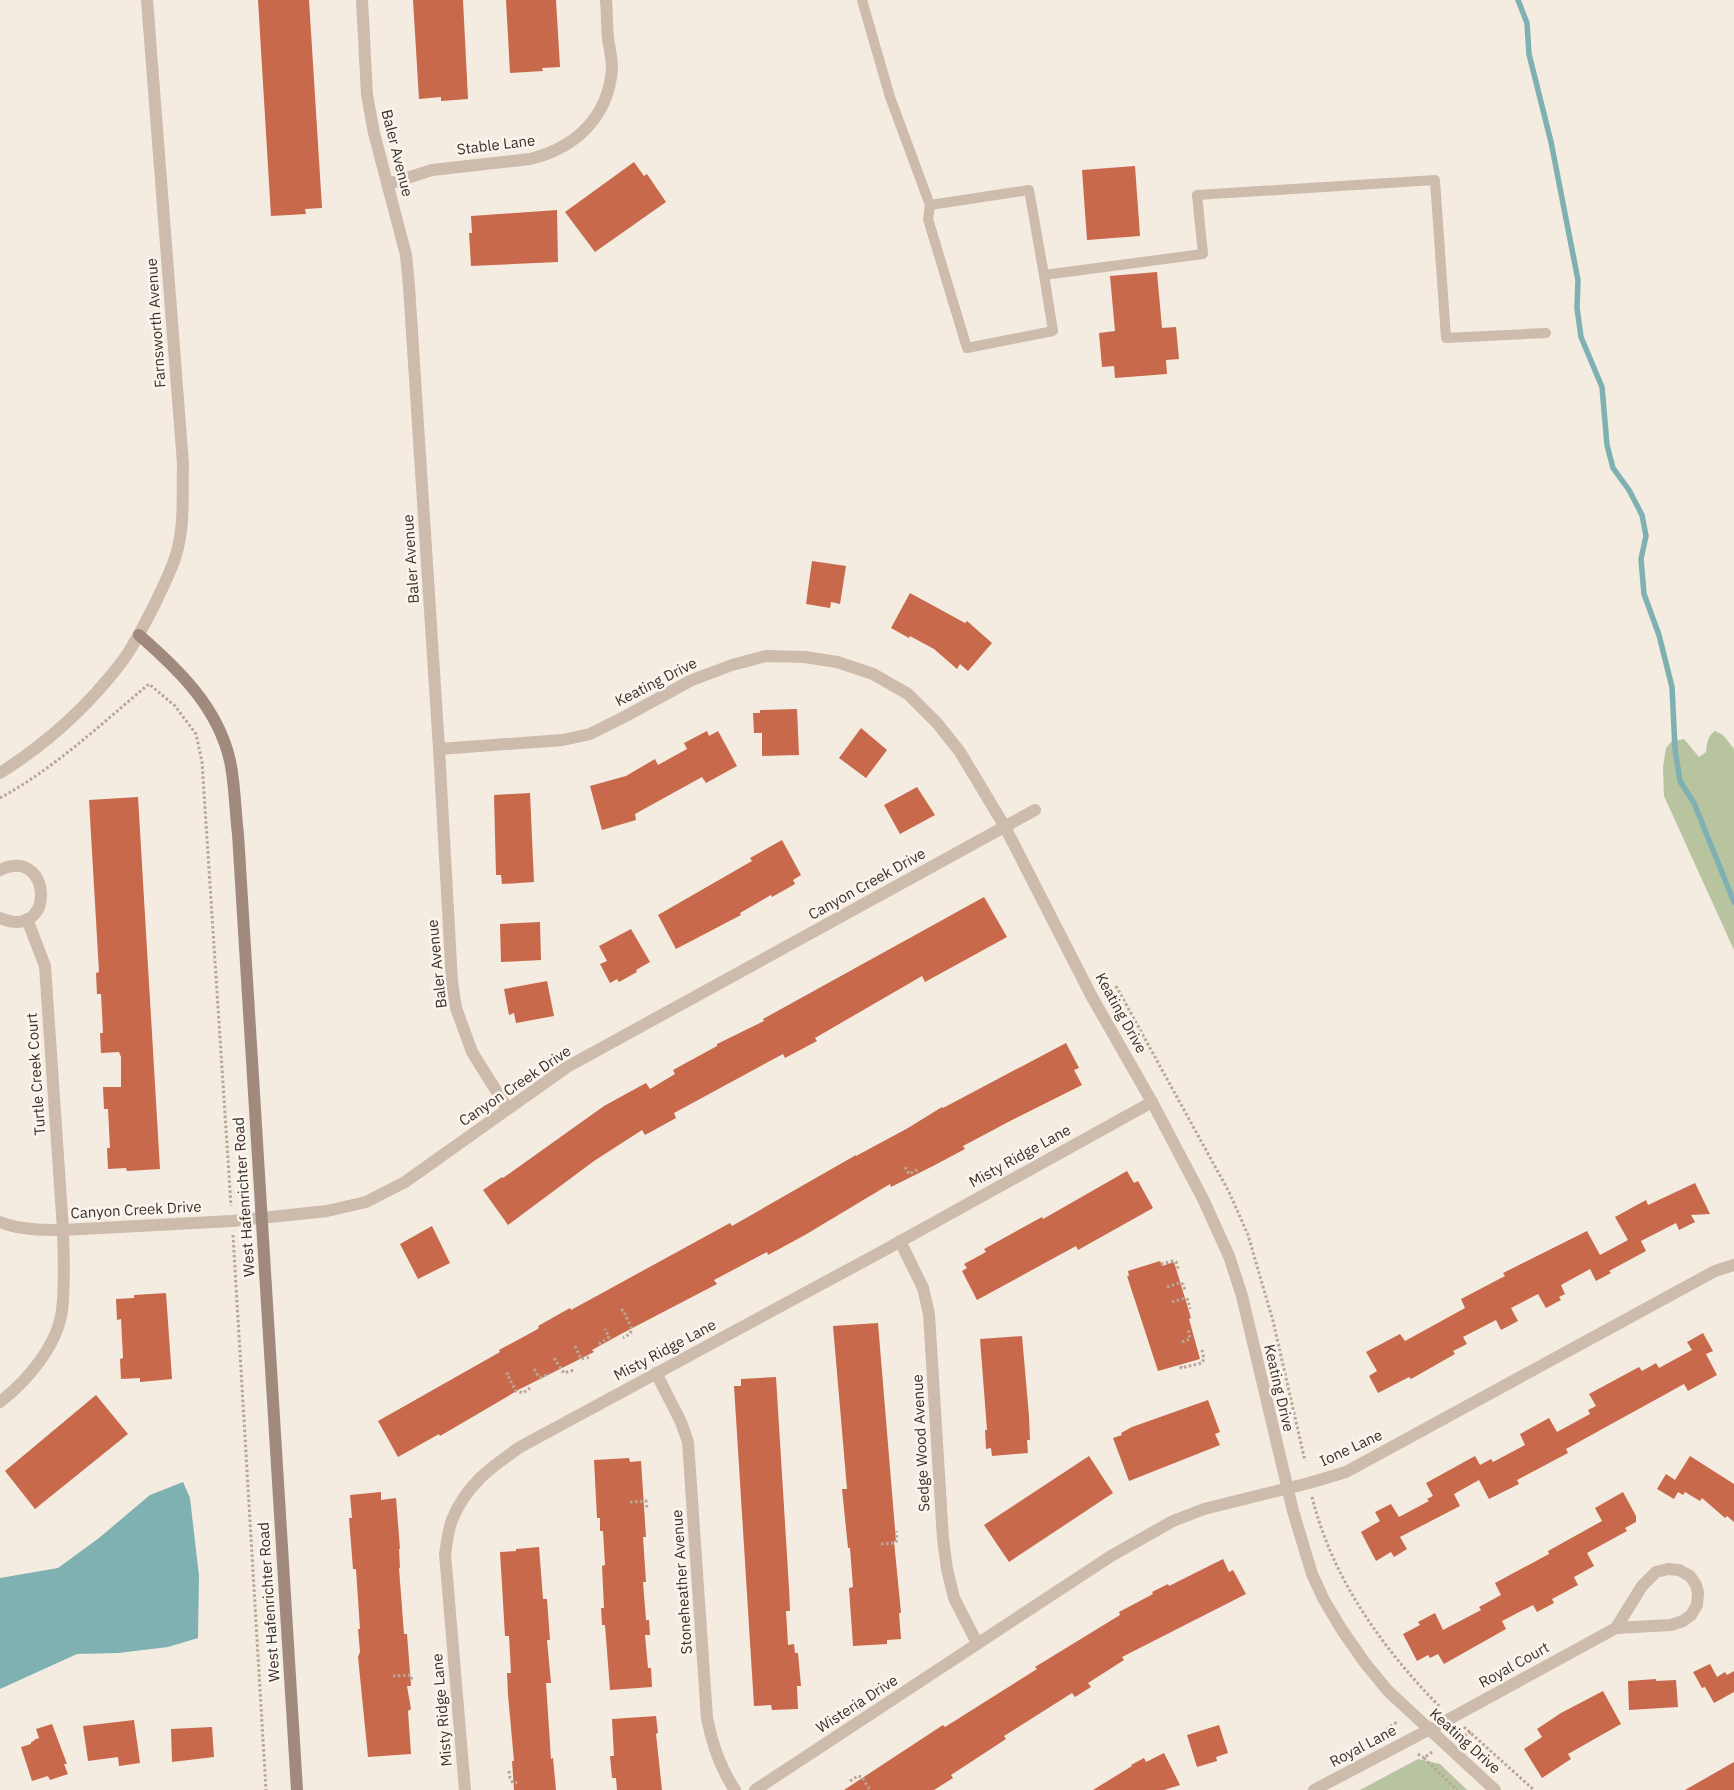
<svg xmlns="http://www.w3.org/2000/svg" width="1734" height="1790" font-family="'IBM Plex Sans',sans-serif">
<rect width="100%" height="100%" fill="#f4ebe1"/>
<g fill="#b8c4a0">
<path d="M 1715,731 L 1723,735 L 1734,749 L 1734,950 L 1664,796 L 1663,767 L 1666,748 L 1671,742 L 1684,739 L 1699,757 L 1706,752 C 1707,743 1707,737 1715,731 Z"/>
<path d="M 1418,1759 L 1440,1764 L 1467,1790 L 1360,1790 Z"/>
</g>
<path fill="#7fb0b2" d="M 183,1482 L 190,1498 L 199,1576 L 198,1638 L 168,1647 L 118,1653 L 77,1654 L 0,1689 L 0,1578 L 58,1568 L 99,1538 L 150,1495 Z"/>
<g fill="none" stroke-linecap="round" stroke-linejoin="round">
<path stroke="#7fb0b2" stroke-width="5.5" d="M 1518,0 L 1527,23 L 1529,54 L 1551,142 L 1578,280 L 1577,308 L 1581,337 L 1602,387 L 1607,445 L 1613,468 L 1629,490 L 1642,515 L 1646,536 L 1641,559 L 1644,594 L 1659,635 L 1672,687 L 1675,749 L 1680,781 L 1694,803 L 1734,902"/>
</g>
<g fill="#c8694b">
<path d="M 258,0 L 309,0 L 322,208 L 305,209 L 306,214 L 271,216 Z"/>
<path d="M 413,0 L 463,0 L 468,99 L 441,101 L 441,97 L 419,99 Z"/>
<path d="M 506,0 L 556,0 L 560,67 L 542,68 L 543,71 L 510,73 Z"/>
<path d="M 634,162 L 644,176 L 647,174 L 666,202 L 595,252 L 565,212 Z"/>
<path d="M 1135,166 L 1140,236 L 1087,240 L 1082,170 Z"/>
<path d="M 557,210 L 558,262 L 471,266 L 469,233 L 472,233 L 471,216 Z"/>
<path d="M 1157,272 L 1162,328 L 1176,327 L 1179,359 L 1166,360 L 1167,374 L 1115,378 L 1114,366 L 1102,367 L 1099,333 L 1115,331 L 1110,276 Z"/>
<path d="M 812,561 L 846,566 L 840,604 L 831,602 L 830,608 L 806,604 Z"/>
<path d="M 910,593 L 965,623 L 967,621 L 992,643 L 968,671 L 960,664 L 957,669 L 934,649 L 910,636 L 909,638 L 891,628 Z"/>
<path d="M 797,709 L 799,755 L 762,756 L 762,733 L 754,733 L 753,713 L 760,713 L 760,710 Z"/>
<path d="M 861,728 L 887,750 L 866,778 L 839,758 Z"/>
<path d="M 707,731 L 709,736 L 718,731 L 737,766 L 706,783 L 702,777 L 635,814 L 636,820 L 602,830 L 590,786 L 626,776 L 655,759 L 658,765 L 687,749 L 684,743 Z"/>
<path d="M 917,787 L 935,815 L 900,834 L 884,805 Z"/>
<path d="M 530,793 L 534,882 L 502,884 L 501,875 L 496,875 L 494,795 Z"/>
<path d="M 138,797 L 160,1169 L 127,1171 L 126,1168 L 108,1169 L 107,1148 L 110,1148 L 108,1109 L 104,1109 L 103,1087 L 121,1087 L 121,1057 L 119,1052 L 101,1053 L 100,1033 L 103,1033 L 101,994 L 97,994 L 96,973 L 99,972 L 89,800 Z"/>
<path d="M 782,840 L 801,875 L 793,880 L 795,884 L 772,897 L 771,895 L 740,913 L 741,915 L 676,949 L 658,915 L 752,861 L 750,858 Z"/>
<path d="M 984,897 L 1007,937 L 925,982 L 922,976 L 815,1038 L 817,1041 L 785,1058 L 783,1054 L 674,1113 L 676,1118 L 645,1135 L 642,1130 L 594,1161 L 508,1225 L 483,1190 L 502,1177 L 503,1178 L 604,1106 L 646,1083 L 650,1089 L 675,1074 L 673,1070 L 717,1046 L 717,1044 L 764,1021 L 763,1019 Z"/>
<path d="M 540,922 L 541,960 L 501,962 L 500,924 Z"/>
<path d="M 631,929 L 650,962 L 636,970 L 637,972 L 619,982 L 617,979 L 610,983 L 600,964 L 607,961 L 599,946 Z"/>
<path d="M 547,981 L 554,1016 L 516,1023 L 514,1013 L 509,1015 L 504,989 Z"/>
<path d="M 1066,1043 L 1079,1068 L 1074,1070 L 1082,1085 L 1012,1120 L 963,1146 L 965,1149 L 933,1166 L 891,1187 L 890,1184 L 805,1235 L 768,1255 L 767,1252 L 714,1280 L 717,1284 L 621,1334 L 592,1350 L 594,1352 L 520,1389 L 440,1436 L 439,1434 L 398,1457 L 378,1421 L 500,1352 L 499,1350 L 536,1330 L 539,1328 L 538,1326 L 570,1308 L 571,1310 L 730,1223 L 732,1226 L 856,1155 L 856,1156 L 908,1128 L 942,1107 L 943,1108 Z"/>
<path d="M 1127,1171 L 1134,1183 L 1138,1181 L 1153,1208 L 1078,1250 L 1076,1246 L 977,1300 L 962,1271 L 967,1268 L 964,1264 L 986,1252 L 984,1249 L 1042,1217 L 1043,1219 Z"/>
<path d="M 1695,1183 L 1710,1214 L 1691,1215 L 1695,1222 L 1679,1230 L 1676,1223 L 1641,1241 L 1646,1251 L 1609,1271 L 1611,1273 L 1596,1281 L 1590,1269 L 1561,1285 L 1565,1294 L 1559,1297 L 1561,1300 L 1546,1308 L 1538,1294 L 1511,1308 L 1518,1321 L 1501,1330 L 1496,1320 L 1463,1337 L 1467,1344 L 1453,1351 L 1455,1354 L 1411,1379 L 1409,1377 L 1378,1393 L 1369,1376 L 1377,1371 L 1366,1352 L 1400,1334 L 1405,1341 L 1465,1308 L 1461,1299 L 1505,1276 L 1503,1273 L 1587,1231 L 1600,1255 L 1628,1240 L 1615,1217 L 1646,1200 L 1648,1205 Z"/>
<path d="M 432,1226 L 450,1263 L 418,1279 L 400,1244 Z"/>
<path d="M 1160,1261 L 1162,1266 L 1174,1262 L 1191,1318 L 1189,1319 L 1200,1359 L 1158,1371 L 1127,1276 L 1129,1276 L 1128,1271 Z"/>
<path d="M 166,1293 L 172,1379 L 140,1382 L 140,1378 L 121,1379 L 120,1359 L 123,1358 L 121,1319 L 117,1320 L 116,1299 L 134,1298 L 134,1295 Z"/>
<path d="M 878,1323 L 896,1541 L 894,1541 L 901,1613 L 899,1613 L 901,1639 L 887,1640 L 887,1644 L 853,1646 L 849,1588 L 853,1587 L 850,1548 L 848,1548 L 842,1489 L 847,1489 L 833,1326 Z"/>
<path d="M 1703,1333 L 1713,1351 L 1706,1354 L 1717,1375 L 1688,1391 L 1684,1384 L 1566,1449 L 1568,1453 L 1517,1480 L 1519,1484 L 1489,1499 L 1479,1480 L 1454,1494 L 1460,1506 L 1400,1537 L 1407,1549 L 1394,1557 L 1391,1552 L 1376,1561 L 1361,1532 L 1380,1521 L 1375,1512 L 1391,1504 L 1399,1517 L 1429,1501 L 1427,1499 L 1433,1496 L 1426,1483 L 1475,1456 L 1480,1465 L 1491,1459 L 1493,1462 L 1525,1445 L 1520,1434 L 1549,1418 L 1557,1432 L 1590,1414 L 1588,1410 L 1596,1406 L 1589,1394 L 1639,1367 L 1642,1371 L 1656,1363 L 1659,1368 L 1692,1350 L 1687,1342 Z"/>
<path d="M 1022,1336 L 1029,1416 L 1030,1440 L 1027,1440 L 1028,1453 L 992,1456 L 991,1448 L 986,1449 L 985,1430 L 987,1430 L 980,1339 Z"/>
<path d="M 776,1377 L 789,1588 L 790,1611 L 786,1611 L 788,1645 L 794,1644 L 795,1653 L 798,1653 L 801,1686 L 797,1686 L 798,1709 L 772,1710 L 771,1705 L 754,1706 L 734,1386 L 741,1386 L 741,1379 Z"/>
<path d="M 96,1395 L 128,1434 L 35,1509 L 5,1471 Z"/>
<path d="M 1208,1400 L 1220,1432 L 1215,1434 L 1220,1445 L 1129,1481 L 1113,1438 L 1122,1435 L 1121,1433 L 1132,1427 Z"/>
<path d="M 1089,1456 L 1113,1493 L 1009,1562 L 984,1525 Z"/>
<path d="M 1690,1456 L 1734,1484 L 1734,1522 L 1727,1516 L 1725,1518 L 1702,1498 L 1700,1501 L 1685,1492 L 1683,1495 L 1678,1492 L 1674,1499 L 1657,1489 L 1666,1474 L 1675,1480 Z"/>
<path d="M 629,1458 L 630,1462 L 641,1461 L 646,1537 L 643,1537 L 646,1582 L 643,1582 L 646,1620 L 649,1620 L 650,1635 L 645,1635 L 648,1668 L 651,1668 L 652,1687 L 610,1690 L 605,1625 L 602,1625 L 601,1608 L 604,1608 L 602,1566 L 605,1565 L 603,1531 L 600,1531 L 600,1518 L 597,1518 L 594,1460 Z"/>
<path d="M 381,1492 L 381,1500 L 396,1498 L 400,1549 L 399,1549 L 400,1568 L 399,1568 L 404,1634 L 407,1634 L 411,1686 L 407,1686 L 411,1709 L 408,1711 L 411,1754 L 368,1757 L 358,1657 L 360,1652 L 358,1629 L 360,1629 L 356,1569 L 353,1569 L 349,1518 L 352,1518 L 350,1495 Z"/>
<path d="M 1623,1492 L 1636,1516 L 1636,1522 L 1625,1528 L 1627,1531 L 1587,1553 L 1594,1566 L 1574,1577 L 1578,1585 L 1552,1599 L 1554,1603 L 1537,1612 L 1533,1605 L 1502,1621 L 1506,1629 L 1444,1664 L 1438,1654 L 1430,1658 L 1428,1655 L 1417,1661 L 1403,1634 L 1420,1625 L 1418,1622 L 1435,1613 L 1443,1630 L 1481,1610 L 1479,1607 L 1501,1595 L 1495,1583 L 1549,1554 L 1548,1551 L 1602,1521 L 1595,1508 Z"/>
<path d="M 539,1547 L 543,1599 L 547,1599 L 550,1640 L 547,1640 L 551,1683 L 546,1683 L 551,1759 L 553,1758 L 556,1790 L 514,1790 L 512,1761 L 514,1761 L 508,1695 L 507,1673 L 511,1673 L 509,1636 L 505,1636 L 500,1552 L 516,1551 L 516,1549 Z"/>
<path d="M 1223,1559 L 1229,1572 L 1233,1570 L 1246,1594 L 1122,1657 L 1124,1660 L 1088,1683 L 1091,1687 L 1075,1697 L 1072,1693 L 1004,1736 L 1006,1739 L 951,1775 L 953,1778 L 934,1790 L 844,1790 L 943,1725 L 945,1727 L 1037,1669 L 1035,1667 L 1120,1615 L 1119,1612 L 1153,1594 L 1152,1592 L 1168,1584 L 1169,1586 Z"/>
<path d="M 1710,1664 L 1717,1677 L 1725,1672 L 1727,1675 L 1734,1671 L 1734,1692 L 1714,1703 L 1705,1687 L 1702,1688 L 1693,1672 Z"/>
<path d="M 1656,1679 L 1656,1681 L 1676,1680 L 1678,1707 L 1629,1710 L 1628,1681 Z"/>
<path d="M 1603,1691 L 1621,1724 L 1568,1754 L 1571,1759 L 1542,1778 L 1524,1749 L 1542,1737 L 1537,1729 L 1561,1713 Z"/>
<path d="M 656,1716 L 658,1733 L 656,1734 L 662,1790 L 617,1790 L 616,1778 L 612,1778 L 610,1756 L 614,1756 L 612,1719 Z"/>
<path d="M 134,1720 L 140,1763 L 119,1766 L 118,1757 L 88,1761 L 83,1726 Z"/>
<path d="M 52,1724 L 67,1764 L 64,1764 L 68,1774 L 50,1780 L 48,1776 L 32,1781 L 21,1747 L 31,1744 L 31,1742 L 34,1741 L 34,1740 L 39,1738 L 36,1729 Z"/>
<path d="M 1219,1725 L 1228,1753 L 1216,1757 L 1217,1761 L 1197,1767 L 1187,1735 Z"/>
<path d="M 212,1727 L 214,1757 L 172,1762 L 171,1729 Z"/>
<path d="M 1164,1753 L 1180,1785 L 1164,1790 L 1093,1790 L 1132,1766 L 1131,1765 L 1144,1758 L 1146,1762 Z"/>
<path d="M 1734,1762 L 1734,1790 L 1685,1790 Z"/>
</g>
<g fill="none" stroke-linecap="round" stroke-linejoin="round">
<g stroke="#b9a596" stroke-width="3" stroke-dasharray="2.5 2.5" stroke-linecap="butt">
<path d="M 0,798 C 55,768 101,724 149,684 L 175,706 L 196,734 L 202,762 L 231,1206"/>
<path d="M 1116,986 L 1229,1192 L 1248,1235 L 1273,1321 L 1305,1461"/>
<path d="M 905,1167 L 909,1174 L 919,1169"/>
<path d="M 233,1235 L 266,1790"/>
<path d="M 1161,1264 L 1173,1261 L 1176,1262 L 1179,1271"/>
<path d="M 1167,1287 L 1179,1283 L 1183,1284 L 1185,1290"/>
<path d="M 1172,1302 L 1185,1298 L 1188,1300 L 1190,1309"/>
<path d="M 621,1310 L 623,1310 L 632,1329 L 630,1334 L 623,1338"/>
<path d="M 1182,1342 L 1190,1339 L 1188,1328"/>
<path d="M 599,1344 L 609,1337 L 605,1329"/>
<path d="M 575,1346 L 581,1359 L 591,1357"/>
<path d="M 554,1358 L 564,1373 L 574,1370"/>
<path d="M 1181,1366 L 1181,1368 L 1202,1363 L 1204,1359 L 1202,1350"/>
<path d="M 534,1369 L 539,1377 L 542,1377 L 549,1373"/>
<path d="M 509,1373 L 507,1374 L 516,1391 L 523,1393 L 530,1388"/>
<path d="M 1312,1497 C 1332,1578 1382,1648 1440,1707"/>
<path d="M 630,1502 L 646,1501 L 647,1508"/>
<path d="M 881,1544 L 895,1543 L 897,1540 L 896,1531"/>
<path d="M 393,1676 L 411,1675 L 412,1682"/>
<path d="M 1464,1727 L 1534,1790"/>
<path d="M 1392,1732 L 1387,1729 L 1398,1721"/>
<path d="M 1460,1738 L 1471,1732"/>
<path d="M 1432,1752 L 1424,1758 L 1457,1790"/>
<path d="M 1418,1754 L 1424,1758"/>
<path d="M 509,1771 L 510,1778 L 513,1783 L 519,1782"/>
<path d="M 850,1781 L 858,1776 L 862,1777 L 870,1790"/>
</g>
<g stroke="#cdbbac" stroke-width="10">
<path d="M 862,0 L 890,97 L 930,205 L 1029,190 L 1044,275 L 1203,254 L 1197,195 L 1435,180 L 1446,338 L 1546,333"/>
<path d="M 930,205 L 928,219 L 967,348 L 1053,331 L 1044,275"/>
</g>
<g stroke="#cdbbac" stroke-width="12">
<path d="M 362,0 L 367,95 L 374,133 L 406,255 L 409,286 L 439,749 L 452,982 L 456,1008 L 472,1052 L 507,1108"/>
<path d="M 388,184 L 432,170 L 530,159 C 575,148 608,118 612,69 C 612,59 610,49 608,39 C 607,26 607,13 606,0"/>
<path d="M 439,749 L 563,740 L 590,734 L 624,717 L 692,680 L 732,665 L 766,656 L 805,657 L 837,662 L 873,674 L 908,694 L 937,723 L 960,752 L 1005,827 L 1092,997 L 1152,1102 L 1203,1199 L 1229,1256 L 1242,1296 L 1293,1511 L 1312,1574 L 1324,1600 L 1342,1630 L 1365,1663 L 1388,1691 L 1495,1790"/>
<path d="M 0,773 C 46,744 88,706 121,663 C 135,645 144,624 155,604 C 162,588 171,572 176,555 C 185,526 182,494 183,464 L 147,0"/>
<path d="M 0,870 C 52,845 57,942 0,918"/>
<path d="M 0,1222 C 21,1230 42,1230 63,1230 L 232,1221 L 327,1211 L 366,1202 L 405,1182 L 567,1067 L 1035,810"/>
<path d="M 900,1241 L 923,1288 L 929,1314 L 943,1539 L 947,1569 L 954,1598 L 977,1643"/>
<path d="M 656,1373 L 681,1422 L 688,1442 L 707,1718 C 712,1744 720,1768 735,1790"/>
<path d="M 0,1402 C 27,1381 57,1346 62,1311 C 65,1285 64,1257 63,1230 L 45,966 L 27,919"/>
<path d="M 465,1790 L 445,1554 C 447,1543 448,1530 452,1520 C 466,1485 491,1467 520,1447 L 881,1252 L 1152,1102"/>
<path d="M 755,1790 L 1111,1556 L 1173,1521 L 1204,1509 L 1309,1483 L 1346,1472 L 1715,1271 L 1734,1265"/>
<path d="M 1314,1790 L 1453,1717 L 1616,1628 L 1671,1625 L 1683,1621 L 1691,1615 L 1697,1605 L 1698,1593 L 1696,1585 L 1690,1576 L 1679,1570 L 1668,1569 L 1656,1572 L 1642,1586 L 1616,1628"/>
</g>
<path stroke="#a18a7d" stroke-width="12" d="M 139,635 C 178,669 218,707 230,761 C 235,784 235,810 238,834 L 297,1790"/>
</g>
<g text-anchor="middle" stroke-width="5" stroke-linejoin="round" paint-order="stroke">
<g font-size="15" fill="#3b302b" stroke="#fbf5ee">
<text transform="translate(496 145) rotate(-7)" y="5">Stable Lane</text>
<text transform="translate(397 153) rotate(76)" y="5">Baler Avenue</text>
<text transform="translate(156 323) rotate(-94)" y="5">Farnsworth Avenue</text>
<text transform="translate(411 559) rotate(-94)" y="5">Baler Avenue</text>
<text transform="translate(656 682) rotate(-27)" y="5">Keating Drive</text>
<text transform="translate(867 884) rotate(-29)" y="5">Canyon Creek Drive</text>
<text transform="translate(437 964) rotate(-96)" y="5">Baler Avenue</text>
<text transform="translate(1121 1013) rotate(61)" y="5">Keating Drive</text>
<text transform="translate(36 1074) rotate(-94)" y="5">Turtle Creek Court</text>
<text transform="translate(515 1086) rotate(-34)" y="5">Canyon Creek Drive</text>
<text transform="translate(1020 1156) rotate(-29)" y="5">Misty Ridge Lane</text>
<text transform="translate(244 1197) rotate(-94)" y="5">West Hafenrichter Road</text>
<text transform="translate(136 1210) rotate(-3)" y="5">Canyon Creek Drive</text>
<text transform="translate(665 1350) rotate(-28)" y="5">Misty Ridge Lane</text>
<text transform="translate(1279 1388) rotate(77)" y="5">Keating Drive</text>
<text transform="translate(921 1443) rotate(-93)" y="5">Sedge Wood Avenue</text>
<text transform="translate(1351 1448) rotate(-25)" y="5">Ione Lane</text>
<text transform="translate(682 1582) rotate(-94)" y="5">Stoneheather Avenue</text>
<text transform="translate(269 1602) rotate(-94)" y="5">West Hafenrichter Road</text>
<text transform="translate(1514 1665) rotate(-29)" y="5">Royal Court</text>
<text transform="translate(857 1704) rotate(-33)" y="5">Wisteria Drive</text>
<text transform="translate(442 1710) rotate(-95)" y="5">Misty Ridge Lane</text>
<text transform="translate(1465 1741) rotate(42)" y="5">Keating Drive</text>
<text transform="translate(1363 1746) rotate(-28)" y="5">Royal Lane</text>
</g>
</g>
</svg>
